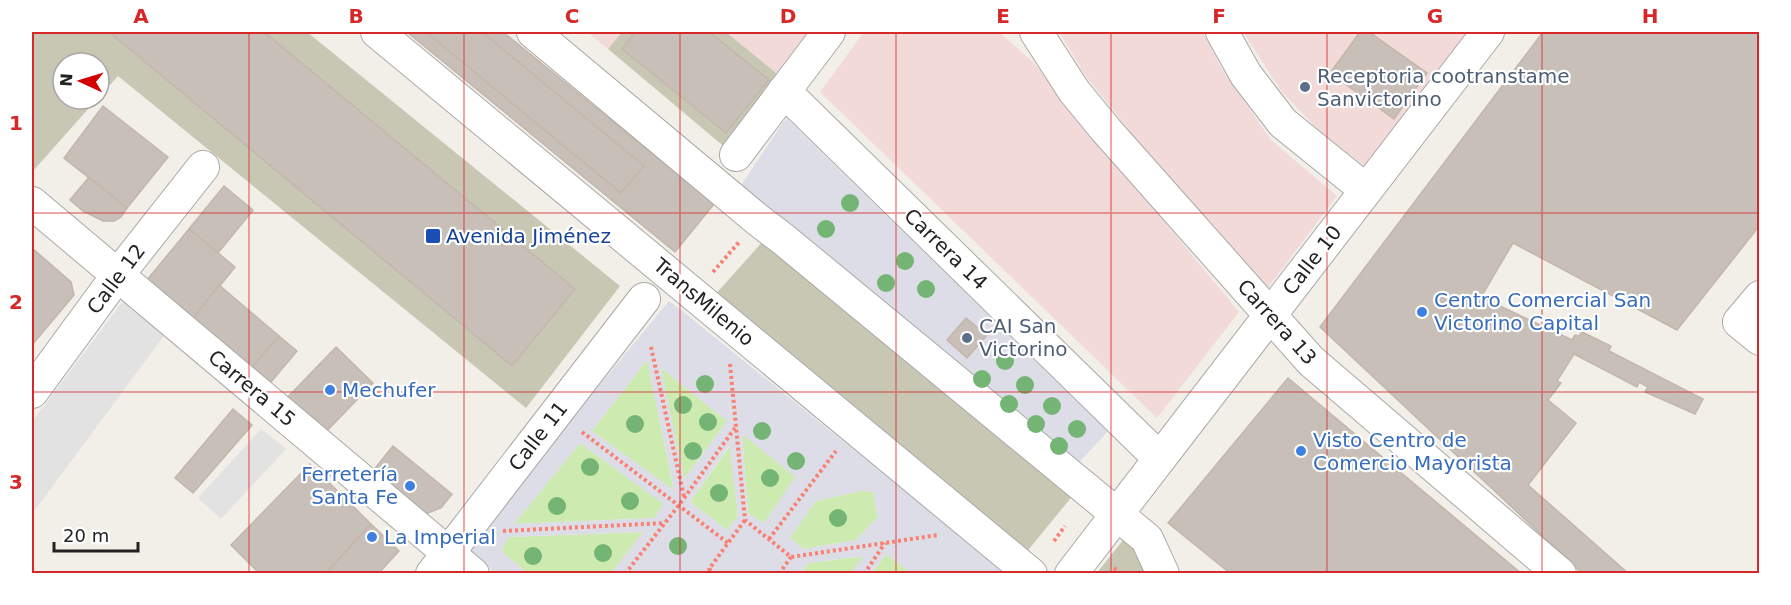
<svg xmlns="http://www.w3.org/2000/svg" width="1791" height="605" font-family="'DejaVu Sans',sans-serif">
<rect width="100%" height="100%" fill="#f2efe9"/>
<g fill="#f2dad9">
<path d="M 587,32 L 622,32 L 608,49 Z"/>
<path d="M 726,32 L 812,32 L 781,77 Z"/>
<path d="M 864,32 L 999,32 L 1033,62 L 1239,312 L 1157,418 L 820,92 Z"/>
<path d="M 1059,32 L 1203,32 L 1222,69 L 1271,140 L 1337,196 L 1267,289 L 1156,164 L 1085,75 Z"/>
<path d="M 1243,32 L 1468,32 L 1366,167 L 1318,130 L 1282,92 Z"/>
</g>
<g fill="#c7c7b4">
<path d="M 32,32 L 307,32 L 620,286 L 526,408 L 118,76 L 99,97 L 99,63 L 63,63 L 63,99 L 97,99 L 33,171 Z"/>
<path d="M 622,32 L 726,32 L 781,77 L 727,149 L 608,49 Z"/>
<path d="M 765,239 L 1074,494 L 1025,554 L 713,297 Z"/>
<path d="M 1124,539 L 1166,574 L 1096,574 Z"/>
</g>
<g fill="#cdebb0">
<path d="M 647,360 L 674,491 L 592,431 Z"/>
<path d="M 660,367 L 727,421 L 684,479 Z"/>
<path d="M 742,433 L 796,477 L 764,523 L 748,513 Z"/>
<path d="M 580,443 L 664,504 L 655,518 L 514,524 Z"/>
<path d="M 730,446 L 738,516 L 727,530 L 690,502 Z"/>
<path d="M 861,491 L 873,492 L 878,517 L 856,540 L 804,549 L 789,538 L 816,501 Z"/>
<path d="M 644,532 L 611,573 L 527,573 L 501,551 L 509,537 Z"/>
<path d="M 886,554 L 911,573 L 872,574 Z"/>
<path d="M 864,556 L 851,573 L 801,574 L 808,563 Z"/>
</g>
<g fill="#e2e2e2">
<path d="M 124,300 L 166,333 L 32,514 L 32,422 Z"/>
<path d="M 261,429 L 286,449 L 221,519 L 198,498 Z"/>
</g>
<g fill="#dddde8" fill-rule="evenodd">
<path d="M 786,118 L 1108,431 L 1076,466 L 740,187 Z"/>
<path d="M 669,301 L 681,310 L 1006,573 L 911,573 L 886,554 L 872,573 L 851,573 L 863,556 L 808,563 L 801,573 L 611,573 L 643,532 L 509,537 L 501,551 L 527,573 L 495,573 L 465,548 ZM 646,361 L 647,361 L 674,490 L 592,431 ZM 661,368 L 727,421 L 685,478 L 684,478 ZM 742,434 L 795,477 L 764,523 L 748,513 ZM 580,443 L 663,504 L 654,518 L 514,524 ZM 729,446 L 738,515 L 727,530 L 690,502 ZM 861,491 L 873,492 L 878,517 L 856,540 L 804,549 L 790,538 L 816,501 Z"/>
</g>
<g fill="#c7bfb8" stroke="#c4b6ab" stroke-width="1.5">
<path d="M 109,32 L 264,32 L 575,289 L 512,366 Z"/>
<path d="M 407,32 L 503,32 L 714,204 L 675,252 Z"/>
<path d="M 426,32 L 482,32 L 644,166 L 621,193 Z"/>
<path d="M 426,32 L 482,32 L 644,166 L 621,193 Z"/>
<path d="M 635,32 L 709,32 L 769,80 L 726,133 L 622,49 Z"/>
<path d="M 1360,32 L 1369,32 L 1427,73 L 1394,119 L 1330,73 Z"/>
<path d="M 1543,32 L 1760,32 L 1760,225 L 1677,330 L 1513,243 L 1481,297 L 1572,340 L 1575,335 L 1579,336 L 1582,332 L 1611,346 L 1609,351 L 1703,399 L 1695,414 L 1645,392 L 1648,387 L 1639,382 L 1637,387 L 1574,354 L 1557,381 L 1561,383 L 1548,400 L 1576,423 L 1528,485 L 1629,574 L 1583,574 L 1320,327 Z"/>
<path d="M 103,106 L 168,157 L 127,208 L 64,158 Z"/>
<path d="M 89,177 L 127,208 L 121,217 L 114,221 L 103,221 L 83,211 L 70,200 Z"/>
<path d="M 224,186 L 253,210 L 218,253 L 189,229 Z"/>
<path d="M 189,229 L 235,267 L 189,324 L 142,286 Z"/>
<path d="M 32,248 L 71,282 L 74,295 L 32,345 Z"/>
<path d="M 219,285 L 279,336 L 247,373 L 189,324 Z"/>
<path d="M 966,318 L 987,335 L 967,358 L 947,340 Z"/>
<path d="M 279,336 L 297,351 L 266,388 L 247,373 Z"/>
<path d="M 336,347 L 373,383 L 324,434 L 287,398 Z"/>
<path d="M 1288,378 L 1522,574 L 1231,574 L 1168,523 Z"/>
<path d="M 233,409 L 252,425 L 193,493 L 175,478 Z"/>
<path d="M 393,446 L 452,494 L 441,508 L 423,515 L 367,478 Z"/>
<path d="M 310,464 L 371,524 L 325,574 L 260,574 L 231,545 Z"/>
<path d="M 371,524 L 399,551 L 378,574 L 332,574 L 329,570 Z"/>
</g>
<g fill="none" stroke-linecap="round" stroke-linejoin="round">
<defs>
<g id="minor">
<path d="M 377,32 L 1031,574"/>
<path d="M 533,32 L 758,220 L 783,239 L 1147,539 L 1163,574"/>
<path d="M 1036,32 L 1074,91 L 1106,130 L 1311,361 L 1560,574"/>
<path d="M 1222,32 L 1246,75 L 1283,123 L 1366,190"/>
<path d="M 784,91 L 1159,458"/>
<path d="M 736,155 L 829,32"/>
<path d="M 32,203 L 473,574"/>
<path d="M 1760,297 L 1739,322 L 1760,339"/>
<path d="M 32,392 L 117,276 L 203,167"/>
<path d="M 432,574 L 644,299"/>
<path d="M 1071,574 L 1488,32"/>
</g>
</defs>
<use href="#minor" stroke="#a9a9a9" stroke-width="34"/>
<g stroke="#fa8072" stroke-width="4" stroke-dasharray="3 3" stroke-linecap="butt">
<path d="M 713,272 L 740,241"/>
<path d="M 651,347 L 684,497"/>
<path d="M 730,364 L 745,520 L 791,557 L 938,535"/>
<path d="M 582,432 L 728,543"/>
<path d="M 503,531 L 665,523"/>
<path d="M 769,539 L 836,451"/>
<path d="M 1054,541 L 1065,526"/>
<path d="M 1114,568 L 1121,574"/>
<path d="M 625,574 L 679,505 L 735,428"/>
<path d="M 716,574 L 709,569 L 745,520"/>
<path d="M 779,574 L 791,557"/>
<path d="M 864,574 L 885,543"/>
</g>
<use href="#minor" stroke="#fff" stroke-width="32"/>
</g>
<g fill="#74b475">
<circle cx="850" cy="203" r="9"/>
<circle cx="826" cy="229" r="9"/>
<circle cx="905" cy="261" r="9"/>
<circle cx="886" cy="283" r="9"/>
<circle cx="926" cy="289" r="9"/>
<circle cx="1005" cy="361" r="9"/>
<circle cx="982" cy="379" r="9"/>
<circle cx="705" cy="384" r="9"/>
<circle cx="1025" cy="385" r="9"/>
<circle cx="1009" cy="404" r="9"/>
<circle cx="683" cy="405" r="9"/>
<circle cx="1052" cy="406" r="9"/>
<circle cx="708" cy="422" r="9"/>
<circle cx="635" cy="424" r="9"/>
<circle cx="1036" cy="424" r="9"/>
<circle cx="1077" cy="429" r="9"/>
<circle cx="762" cy="431" r="9"/>
<circle cx="1059" cy="446" r="9"/>
<circle cx="693" cy="451" r="9"/>
<circle cx="796" cy="461" r="9"/>
<circle cx="590" cy="467" r="9"/>
<circle cx="770" cy="478" r="9"/>
<circle cx="719" cy="493" r="9"/>
<circle cx="630" cy="501" r="9"/>
<circle cx="557" cy="506" r="9"/>
<circle cx="838" cy="518" r="9"/>
<circle cx="678" cy="546" r="9"/>
<circle cx="603" cy="553" r="9"/>
<circle cx="533" cy="556" r="9"/>
</g>
<path fill="none" stroke="#d62828" stroke-width="1.5" stroke-opacity="0.55" d="M 249,32 L 249,574M 464,32 L 464,574M 680,32 L 680,574M 896,32 L 896,574M 1111,32 L 1111,574M 1327,32 L 1327,574M 1542,32 L 1542,574M 32,213 L 1760,213M 32,392 L 1760,392"/>
<g fill="#5c6f8a" stroke="#fff" stroke-width="2">
<circle cx="1305" cy="87" r="6"/>
<circle cx="967" cy="338" r="6"/>
</g>
<rect fill="#1a4fb4" stroke="#fff" stroke-width="2" x="425" y="228" width="16" height="16" rx="3"/>
<g fill="#3f7fe0" stroke="#fff" stroke-width="2">
<circle cx="1422" cy="312" r="6"/>
<circle cx="330" cy="390" r="6"/>
<circle cx="1301" cy="451" r="6"/>
<circle cx="410" cy="486" r="6"/>
<circle cx="372" cy="537" r="6"/>
</g>
<g text-anchor="middle" stroke-width="4.5" stroke-linejoin="round" paint-order="stroke">
<g font-size="20" fill="#4e5e75" stroke="#fff" text-anchor="start">
<text x="1317" y="83">Receptoria cootranstame<tspan x="1317" dy="23">Sanvictorino</tspan></text>
<text x="979" y="333">CAI San<tspan x="979" dy="23">Victorino</tspan></text>
</g>
<g font-size="20" fill="#164399" stroke="#fff" text-anchor="start">
<text x="446" y="243">Avenida Jiménez</text>
</g>
<g font-size="20" fill="#222" stroke="#fff">
<text transform="translate(946 249) rotate(44)" y="7">Carrera 14</text>
<text transform="translate(1312 260) rotate(-52)" y="7">Calle 10</text>
<text transform="translate(116 279) rotate(-53)" y="7">Calle 12</text>
<text transform="translate(704 302) rotate(40)" y="7">TransMilenio</text>
<text transform="translate(1277 322) rotate(48)" y="7">Carrera 13</text>
<text transform="translate(252 388) rotate(40)" y="7">Carrera 15</text>
<text transform="translate(538 436) rotate(-52)" y="7">Calle 11</text>
</g>
<g font-size="20" fill="#366cbe" stroke="#fff" text-anchor="start">
<text x="1434" y="307">Centro Comercial San<tspan x="1434" dy="23">Victorino Capital</tspan></text>
<text x="342" y="397">Mechufer</text>
<text x="1313" y="447">Visto Centro de<tspan x="1313" dy="23">Comercio Mayorista</tspan></text>
<text x="398" y="481" text-anchor="end">Ferretería<tspan x="398" dy="23">Santa Fe</tspan></text>
<text x="384" y="544">La Imperial</text>
</g>
</g>
<rect width="1791" height="605" fill="none" stroke="#ffffff" stroke-width="66"/>
<g transform="translate(81 81) rotate(274)"><circle r="28" fill="#ffffff" stroke="#a7a7a7" stroke-width="1.5"/>
<path d="M0-4.5L10 22L0 15L-10 22Z" fill="#d40000"/>
<text y="-9" font-size="16" font-weight="bold" text-anchor="middle" fill="#222222">N</text>
</g>
<path d="M54 542v9h84v-9" fill="none" stroke="#222222" stroke-width="3"/>
<text x="63" y="542" font-size="18" fill="#222222" stroke="#ffffff" stroke-width="4.5" paint-order="stroke">20 m</text>
<rect x="33" y="33" width="1725" height="539" fill="none" stroke="#d62828" stroke-width="2"/>
<g font-size="20" text-anchor="middle" font-weight="bold" fill="#d62828">
<text x="141" y="23">A</text>
<text x="356" y="23">B</text>
<text x="572" y="23">C</text>
<text x="788" y="23">D</text>
<text x="1003" y="23">E</text>
<text x="1219" y="23">F</text>
<text x="1435" y="23">G</text>
<text x="1650" y="23">H</text>
<text x="16" y="130">1</text>
<text x="16" y="309">2</text>
<text x="16" y="489">3</text>
</g>
</svg>
